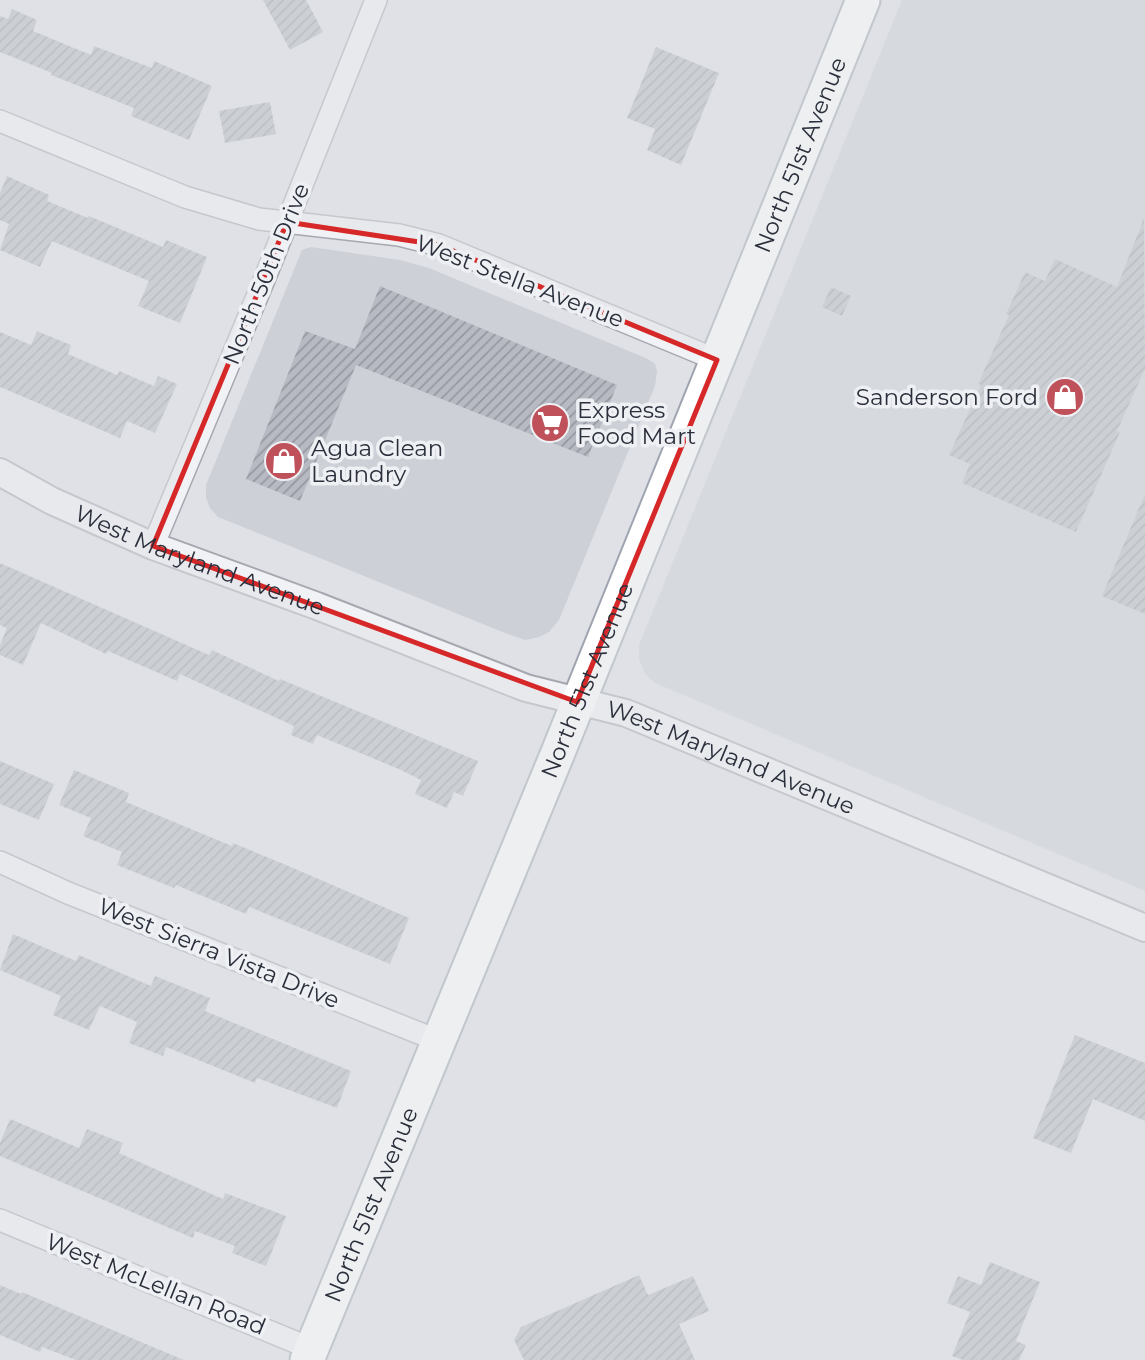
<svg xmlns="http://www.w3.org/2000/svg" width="1145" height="1360" font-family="Montserrat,sans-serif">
<defs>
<pattern id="building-hatch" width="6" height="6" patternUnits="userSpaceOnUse" patternTransform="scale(1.75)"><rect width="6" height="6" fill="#b7bac2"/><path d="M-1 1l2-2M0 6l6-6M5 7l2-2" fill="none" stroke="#95989f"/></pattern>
</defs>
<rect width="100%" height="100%" fill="#dfe1e6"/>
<g fill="#cdd0d7">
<path d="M 902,0 L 1145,0 L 1145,891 L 655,683 L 645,674 L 639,659 L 639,645 Z"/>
<path d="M 311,247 L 400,260 L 429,268 L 648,359 L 655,364 L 657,372 L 655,386 L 559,620 L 549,632 L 539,637 L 525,640 L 505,633 L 218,517 L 210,508 L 206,498 L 206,485 L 302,250 Z"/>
</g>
<g fill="url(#building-hatch)">
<path d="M 263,0 L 306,0 L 323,32 L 290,50 Z"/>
<path d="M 12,9 L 37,20 L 33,31 L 91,55 L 94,46 L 152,68 L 154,61 L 212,86 L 189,140 L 131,116 L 134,108 L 51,75 L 52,73 L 0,52 L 0,16 L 8,19 Z"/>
<path d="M 656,47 L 719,73 L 681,165 L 647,150 L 655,129 L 627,118 Z"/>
<path d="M 270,102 L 276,134 L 225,143 L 219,111 Z"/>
<path d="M 7,176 L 49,195 L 47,201 L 88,218 L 89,216 L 163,247 L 166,240 L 207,257 L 180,323 L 138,306 L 149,281 L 52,241 L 40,267 L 0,250 L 9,224 L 0,220 L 0,193 Z"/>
<path d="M 1144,218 L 1145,369 L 1117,431 L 1120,432 L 1076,532 L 962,483 L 970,464 L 949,455 L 981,385 L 978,384 L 1009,315 L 1006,314 L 1025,272 L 1045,281 L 1055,259 L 1117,287 Z"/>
<path d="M 380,286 L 617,385 L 588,457 L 356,365 L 300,501 L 246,479 L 305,331 L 355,349 Z"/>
<path d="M 831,287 L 851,296 L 842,316 L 822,307 Z"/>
<path d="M 37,331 L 71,345 L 68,354 L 117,375 L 119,371 L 154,386 L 158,376 L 177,384 L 155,433 L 127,421 L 120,438 L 0,387 L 0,332 L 31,345 Z"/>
<path d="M 1145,494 L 1145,614 L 1102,596 Z"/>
<path d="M 0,563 L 209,655 L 212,650 L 279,681 L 280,679 L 478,761 L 463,796 L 454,792 L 447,808 L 415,794 L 421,780 L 401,770 L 317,735 L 313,744 L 291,735 L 294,726 L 180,674 L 177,681 L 108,651 L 106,654 L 41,623 L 23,665 L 0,655 L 0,645 L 7,628 L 0,625 Z"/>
<path d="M 0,761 L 54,784 L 39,820 L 0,804 Z"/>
<path d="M 74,770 L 129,793 L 126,802 L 232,846 L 233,843 L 286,865 L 409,918 L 390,964 L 249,907 L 246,914 L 176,885 L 174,888 L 117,865 L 122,852 L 83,836 L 91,818 L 59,805 Z"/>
<path d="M 13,934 L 76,961 L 79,955 L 151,986 L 155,976 L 210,998 L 205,1011 L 351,1071 L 337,1108 L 257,1078 L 255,1083 L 166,1047 L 163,1056 L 129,1043 L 137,1022 L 100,1006 L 89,1030 L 53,1015 L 61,996 L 0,970 Z"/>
<path d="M 1075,1035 L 1145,1063 L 1145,1121 L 1093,1099 L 1071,1153 L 1033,1138 Z"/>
<path d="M 10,1119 L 79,1148 L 87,1129 L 123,1143 L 119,1153 L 223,1199 L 225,1193 L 286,1216 L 266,1266 L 232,1253 L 235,1246 L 195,1231 L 193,1238 L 0,1156 L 0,1143 Z"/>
<path d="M 990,1262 L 1040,1282 L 1016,1341 L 1026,1345 L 1019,1360 L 963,1360 L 952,1356 L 970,1312 L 947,1303 L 958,1276 L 981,1285 Z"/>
<path d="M 639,1275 L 648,1295 L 693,1276 L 709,1311 L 679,1324 L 695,1360 L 524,1360 L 514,1340 L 521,1327 Z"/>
<path d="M 0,1285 L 21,1294 L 22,1292 L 184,1360 L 76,1360 L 42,1347 L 40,1352 L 0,1335 Z"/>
</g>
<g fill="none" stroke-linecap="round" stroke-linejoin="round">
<defs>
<g id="minor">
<path d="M 0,121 L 185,197 L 259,219 L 399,235 L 439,245 L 717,360"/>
<path d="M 153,546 L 264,280 L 376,0"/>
<path d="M 0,862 L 68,893 L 439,1041"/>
<path d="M 0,1220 L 312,1349"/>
</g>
<g id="tertiary">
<path id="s1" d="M 0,472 L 52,501 L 153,546 L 317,606 L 526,688 L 626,713 L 1145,928"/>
</g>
<g id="primary">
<path id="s2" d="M 307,1360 L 559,750 L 863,0"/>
</g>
</defs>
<use href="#minor" stroke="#a5a8af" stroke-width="24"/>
<use href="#tertiary" stroke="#a5a8af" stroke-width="30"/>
<use href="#primary" stroke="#9fa5b0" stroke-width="37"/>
<use href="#minor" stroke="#f1f2f5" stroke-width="21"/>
<use href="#tertiary" stroke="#f1f2f5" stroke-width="26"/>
<use href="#primary" stroke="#fff" stroke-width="33"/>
</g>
<path d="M0 0H1145V1360H0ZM 287,222 L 439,245 L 717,360 L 577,702 L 153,546 Z" fill="#dfe1e6" fill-opacity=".55" fill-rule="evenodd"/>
<path fill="none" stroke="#d62828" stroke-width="5" stroke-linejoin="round" d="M 287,222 L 439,245 L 717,360 L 577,702 L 153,546 Z"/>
<defs>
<symbol id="shop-disc" viewBox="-11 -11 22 22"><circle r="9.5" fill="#be515a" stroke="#eef0f4"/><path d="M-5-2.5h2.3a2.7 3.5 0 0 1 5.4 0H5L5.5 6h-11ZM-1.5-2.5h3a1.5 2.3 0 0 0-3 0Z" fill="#fff"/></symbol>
<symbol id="supermarket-disc" viewBox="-11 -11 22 22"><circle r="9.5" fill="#be515a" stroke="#eef0f4"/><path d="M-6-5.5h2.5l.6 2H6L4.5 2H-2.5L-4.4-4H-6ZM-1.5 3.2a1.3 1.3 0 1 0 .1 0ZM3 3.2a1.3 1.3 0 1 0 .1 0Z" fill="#fff"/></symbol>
</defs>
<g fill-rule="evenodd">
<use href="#shop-disc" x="1043" y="375" width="44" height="44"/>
<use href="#supermarket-disc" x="528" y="401" width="44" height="44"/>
<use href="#shop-disc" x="262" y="439" width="44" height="44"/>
</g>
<g text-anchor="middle" stroke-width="7" stroke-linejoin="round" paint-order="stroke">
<g font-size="23" fill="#2a2f3b" stroke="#eef0f4">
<text dy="8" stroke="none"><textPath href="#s2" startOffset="1302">North 51st Avenue</textPath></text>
<text transform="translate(266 274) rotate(-68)" y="8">North 50th Drive</text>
<text transform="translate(520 281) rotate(21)" y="8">West Stella Avenue</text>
<text dy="8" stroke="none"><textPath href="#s1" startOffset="219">West Maryland Avenue</textPath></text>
<text dy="8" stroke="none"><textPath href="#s2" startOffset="735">North 51st Avenue</textPath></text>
<text dy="8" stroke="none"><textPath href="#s1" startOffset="786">West Maryland Avenue</textPath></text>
<text transform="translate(219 953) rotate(22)" y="8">West Sierra Vista Drive</text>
<text dy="8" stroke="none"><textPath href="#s2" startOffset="168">North 51st Avenue</textPath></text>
<text transform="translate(156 1284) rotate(22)" y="8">West McLellan Road</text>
</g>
<g font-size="23" fill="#2a2f3b" stroke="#eef0f4" text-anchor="start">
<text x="1038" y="405" text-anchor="end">Sanderson Ford</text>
<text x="577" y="418">Express<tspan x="577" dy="26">Food Mart</tspan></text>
<text x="311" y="456">Agua Clean<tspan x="311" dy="26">Laundry</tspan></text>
</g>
</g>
</svg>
